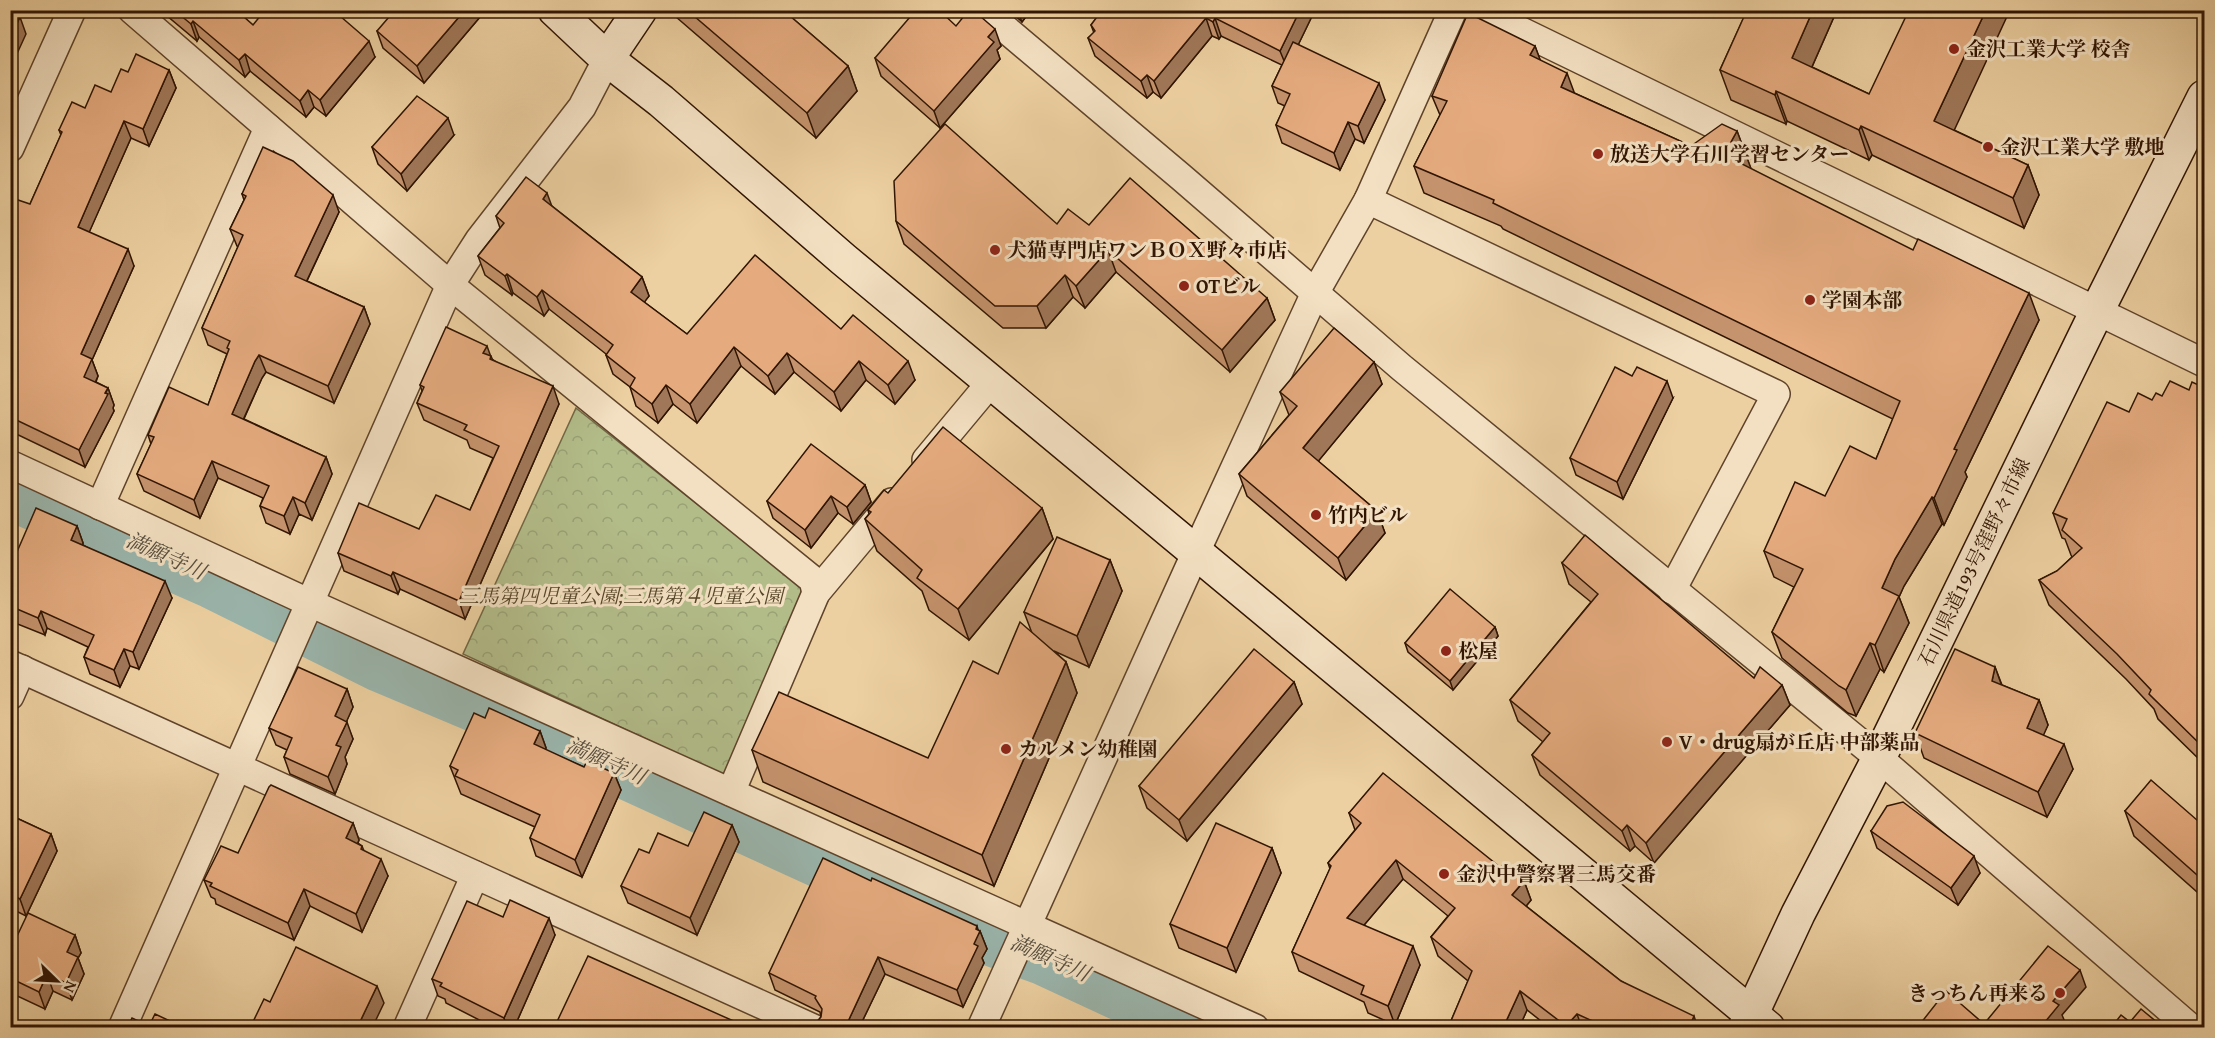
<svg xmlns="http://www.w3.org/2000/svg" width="2215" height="1038" font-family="'Gentium Book Plus','Noto Serif JP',serif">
<defs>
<pattern id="park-crowns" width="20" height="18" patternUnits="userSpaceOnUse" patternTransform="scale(1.5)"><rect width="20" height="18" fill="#b2bc89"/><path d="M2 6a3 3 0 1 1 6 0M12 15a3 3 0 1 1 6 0" fill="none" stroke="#99a175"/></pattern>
</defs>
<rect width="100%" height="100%" fill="#edd0a1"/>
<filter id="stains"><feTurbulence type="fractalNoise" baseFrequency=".00333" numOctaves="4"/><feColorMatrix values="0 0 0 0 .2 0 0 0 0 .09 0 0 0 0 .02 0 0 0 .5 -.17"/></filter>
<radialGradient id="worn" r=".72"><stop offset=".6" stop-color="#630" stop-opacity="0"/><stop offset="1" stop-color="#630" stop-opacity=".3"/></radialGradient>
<path fill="url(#park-crowns)" stroke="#716846" stroke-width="1.5" d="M 576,408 L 804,589 L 726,776 L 463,654 Z"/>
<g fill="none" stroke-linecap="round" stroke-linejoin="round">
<path stroke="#9ab5ac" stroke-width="63" d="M 10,488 L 215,578 L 382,661 L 520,719 L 993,935 L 1045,954 L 1205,1028"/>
<defs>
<g id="street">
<path d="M 132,10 L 450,285 L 813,580 L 816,593"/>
<path d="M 983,10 L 1181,177 L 1402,368 L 1879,758 L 2191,1028"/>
<path d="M 1478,10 L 2204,363"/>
<path d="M 10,148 L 72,10"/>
<path d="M 1368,200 L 1776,394 L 1672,590"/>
<path d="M 926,460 L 991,382"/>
<path d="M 10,464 L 310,603 L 1255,1028"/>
<path d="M 100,506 L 268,128"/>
<path d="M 10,664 L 813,1028"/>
<path d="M 10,696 L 22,669"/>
<path d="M 731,792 L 816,593 L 892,502"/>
<path d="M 122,1028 L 450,285 L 479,240 L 582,107 L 607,59"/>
<path d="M 407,1028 L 475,875"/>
<path d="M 981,1028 L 1196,552 L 1315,293 L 1368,200 L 1453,10"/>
</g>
<g id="secondary">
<path d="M 555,10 L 607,59 L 661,101 L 843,259 L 1768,1028"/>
<path d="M 607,59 L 640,10"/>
<path d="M 1745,1028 L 1798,914 L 1879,758 L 2097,311 L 2204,97"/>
</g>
</defs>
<use href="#street" stroke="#5f432a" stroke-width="30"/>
<use href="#secondary" stroke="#301402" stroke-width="36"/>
<use href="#street" stroke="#f3e0c2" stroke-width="27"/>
<use href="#secondary" stroke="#f3e0c2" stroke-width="33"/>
</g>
<g fill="#c5936d" stroke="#301402" stroke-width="1.5">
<path d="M 160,10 L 236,10 L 253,25 L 375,57 L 326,116 L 314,107 L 306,117 L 250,71 L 245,77 L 199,37 L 197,41 Z"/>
<path d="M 668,10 L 783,10 L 848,66 L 857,91 L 816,138 Z"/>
<path d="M 1009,10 L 1031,10 L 1022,22 Z"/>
<path d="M 1094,10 L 1315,10 L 1298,45 L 1385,100 L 1364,143 L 1355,139 L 1340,170 L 1282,143 L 1276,125 L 1285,106 L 1278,103 L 1272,86 L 1282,65 L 1221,36 L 1219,39 L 1212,36 L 1161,98 L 1153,92 L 1147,98 L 1095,56 L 1088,38 L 1094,33 L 1091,25 L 1099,15 Z"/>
<path d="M 1734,10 L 1837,10 L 1812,67 L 1869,94 L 1954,130 L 2028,165 L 2039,195 L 2024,228 L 1872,155 L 1869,160 L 1787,121 L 1786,124 L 1731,100 L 1720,70 L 1745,15 Z"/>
<path d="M 480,17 L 424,83 L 383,48 L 377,31 Z"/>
<path d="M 956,26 L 1001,46 L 997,50 L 1000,59 L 940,128 L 881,76 L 875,58 Z"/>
<path d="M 1535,46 L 1540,60 L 1574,93 L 1691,146 L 1737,131 L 1751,169 L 2039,320 L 1965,472 L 1967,477 L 1944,525 L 1942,524 L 1904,586 L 1899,597 L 1909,623 L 1884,672 L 1880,669 L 1856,716 L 1848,713 L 1782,658 L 1772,632 L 1794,587 L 1774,577 L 1764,551 L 1825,496 L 1876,459 L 1893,419 L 1503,229 L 1501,226 L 1424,193 L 1414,166 L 1440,115 L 1432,96 Z"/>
<path d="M 169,70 L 176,88 L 149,146 L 131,138 L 89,232 L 134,266 L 92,360 L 98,376 L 96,382 L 108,388 L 114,405 L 113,408 L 114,411 L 85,467 L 10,431 L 10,205 L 30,204 L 61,135 L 59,130 L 85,108 L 111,92 L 128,72 Z"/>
<path d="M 454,135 L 407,191 L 378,164 L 372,147 Z"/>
<path d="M 242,194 L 339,212 L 307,281 L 364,307 L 370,324 L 334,403 L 266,372 L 262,378 L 244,419 L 326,457 L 332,474 L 312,520 L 299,514 L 290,534 L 266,523 L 260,506 L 263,498 L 218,478 L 200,518 L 144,491 L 137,474 L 151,444 L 148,435 L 208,405 L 227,354 L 208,345 L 202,328 L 238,247 L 237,246 L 230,229 L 244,200 Z"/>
<path d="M 552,206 L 642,277 L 649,296 L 644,302 L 687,334 L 841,329 L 915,380 L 895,404 L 866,380 L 841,411 L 794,372 L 775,394 L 741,366 L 697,423 L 673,404 L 658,423 L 636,406 L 630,387 L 613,374 L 606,355 L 606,354 L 549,309 L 544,316 L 513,293 L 512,295 L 485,275 L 478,256 L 500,228 L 496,216 Z"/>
<path d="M 896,221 L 1089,225 L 1267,298 L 1275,320 L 1230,372 L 1116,272 L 1085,308 L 1073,297 L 1046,328 L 1003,328 L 904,244 Z"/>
<path d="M 490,356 L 492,359 L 559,404 L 465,619 L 400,589 L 398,594 L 344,571 L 338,553 L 419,529 L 470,510 L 493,458 L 470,448 L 467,440 L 424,420 L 417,403 L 422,391 L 420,385 Z"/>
<path d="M 1374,362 L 1382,384 L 1318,461 L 1377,511 L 1385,533 L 1346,580 L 1247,496 L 1239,474 L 1289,415 L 1280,392 Z"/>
<path d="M 2205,388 L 2205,765 L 2158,719 L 2154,709 L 2126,679 L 2049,605 L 2039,580 L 2057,571 L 2072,557 L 2071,555 L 2065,539 L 2062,538 L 2053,513 L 2129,412 L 2152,400 L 2162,396 L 2189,390 Z"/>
<path d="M 1673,398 L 1623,499 L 1576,475 L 1570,458 Z"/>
<path d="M 865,485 L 871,502 L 853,524 L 838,513 L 811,548 L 773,518 L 767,501 Z"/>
<path d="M 888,493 L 1042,508 L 1053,539 L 969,640 L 929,610 L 922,591 L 877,551 L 865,519 L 869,514 L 868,510 Z"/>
<path d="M 77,526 L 83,543 L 83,545 L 172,598 L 139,669 L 130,666 L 120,687 L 90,674 L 84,657 L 88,647 L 47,628 L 45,635 L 10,621 L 10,568 Z"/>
<path d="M 1110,560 L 1122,591 L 1089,667 L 1054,651 L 1066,662 L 1077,693 L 994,886 L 763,782 L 752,750 L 928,758 L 1032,633 L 1024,612 Z"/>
<path d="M 1562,563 L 1754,678 L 1782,685 L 1790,705 L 1654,863 L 1635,846 L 1630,851 L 1540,775 L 1532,755 L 1543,742 L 1518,721 L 1510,700 L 1591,602 L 1569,584 Z"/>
<path d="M 1495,627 L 1498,636 L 1453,690 L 1408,652 L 1405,643 Z"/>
<path d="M 1995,667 L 2002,685 L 2039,700 L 2048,725 L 2043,735 L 2073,769 L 2047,817 L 1924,758 L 1915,733 Z"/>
<path d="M 1294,682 L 1302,704 L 1187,841 L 1147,808 L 1139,786 Z"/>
<path d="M 347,689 L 353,707 L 346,722 L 353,739 L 345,757 L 347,764 L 335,794 L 290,774 L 284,757 L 287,750 L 276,745 L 269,728 Z"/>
<path d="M 485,718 L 540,731 L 546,748 L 545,750 L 584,767 L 614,773 L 621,790 L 582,877 L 536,856 L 530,838 L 535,827 L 461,794 L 450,766 Z"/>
<path d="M 2125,811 L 2205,827 L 2205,899 L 2134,836 Z"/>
<path d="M 1349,813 L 1500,867 L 1524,881 L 1531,900 L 1526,906 L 1621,981 L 1698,1028 L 1550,1028 L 1527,1010 L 1519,1028 L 1448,1028 L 1468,981 L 1438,956 L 1431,937 L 1448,916 L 1403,879 L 1364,925 L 1420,965 L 1395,1025 L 1368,1013 L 1364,1002 L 1299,971 L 1292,952 L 1330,869 L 1328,863 L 1355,830 Z"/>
<path d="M 10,815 L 51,834 L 57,851 L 26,916 L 10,908 Z"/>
<path d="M 353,823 L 359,840 L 358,843 L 362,846 L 364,851 L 388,876 L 362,932 L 310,906 L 294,940 L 216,904 L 215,899 L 211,897 L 204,880 Z"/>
<path d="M 732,825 L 739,842 L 697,935 L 628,903 L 621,886 L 688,846 Z"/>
<path d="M 1871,831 L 1980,873 L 1958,905 L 1877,848 Z"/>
<path d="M 1272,848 L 1281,873 L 1236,972 L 1179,948 L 1170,924 Z"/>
<path d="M 871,881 L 980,931 L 987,949 L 982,958 L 984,963 L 963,1007 L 885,974 L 859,1028 L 802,1028 L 815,1024 L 821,1017 L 820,1012 L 775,990 L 769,973 Z"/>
<path d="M 503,917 L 555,935 L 514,1028 L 495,1028 L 446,1003 L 445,999 L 438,996 L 432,979 Z"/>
<path d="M 75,935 L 81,953 L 78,958 L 84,974 L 72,1000 L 53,991 L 45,1009 L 13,994 L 10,986 L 10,969 L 13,963 L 10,955 L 10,951 Z"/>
</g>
<g fill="#a07859" stroke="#301402" stroke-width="1.5">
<path d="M 465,10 L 477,10 L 480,17 L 424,83 L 417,66 Z"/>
<path d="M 1017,10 L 1031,10 L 1022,22 Z"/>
<path d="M 1300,10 L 1315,10 L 1287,68 L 1280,51 Z"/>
<path d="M 1813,10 L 1837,10 L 1803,87 L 1792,58 Z"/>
<path d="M 1986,10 L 2010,10 L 1945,150 L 1934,121 Z"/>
<path d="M 20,17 L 26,34 L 10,69 L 10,38 Z"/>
<path d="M 1206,18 L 1212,36 L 1161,98 L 1154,81 Z"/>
<path d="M 1215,18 L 1221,36 L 1219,39 L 1213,22 Z"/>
<path d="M 193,21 L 199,37 L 197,41 L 191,24 Z"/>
<path d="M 995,29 L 1001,46 L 997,50 L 1000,59 L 940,128 L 934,111 L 988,37 Z"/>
<path d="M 369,41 L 375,57 L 326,116 L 320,100 Z"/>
<path d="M 1535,46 L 1545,73 L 1530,55 Z"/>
<path d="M 245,54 L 250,71 L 245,77 L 239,60 Z"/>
<path d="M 848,66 L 857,91 L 816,138 L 807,113 Z"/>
<path d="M 169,70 L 176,88 L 149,146 L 143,129 Z"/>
<path d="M 1567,73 L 1577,100 L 1561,87 Z"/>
<path d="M 1147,75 L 1153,92 L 1147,98 L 1141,81 Z"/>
<path d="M 1379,83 L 1385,100 L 1364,143 L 1358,126 Z"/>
<path d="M 308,90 L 314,107 L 306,117 L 300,101 Z"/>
<path d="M 1776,91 L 1787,121 L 1786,124 L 1775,95 Z"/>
<path d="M 448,118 L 454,135 L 407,191 L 401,174 Z"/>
<path d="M 124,121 L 131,138 L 84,244 L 78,227 Z"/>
<path d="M 1348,122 L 1355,139 L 1340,170 L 1334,153 Z"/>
<path d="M 1861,126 L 1872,155 L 1869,160 L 1859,130 Z"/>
<path d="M 1737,131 L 1753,174 L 1736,161 L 1731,142 Z"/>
<path d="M 2028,165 L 2039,195 L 2024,228 L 2013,198 Z"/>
<path d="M 547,193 L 554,212 L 543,199 Z"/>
<path d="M 333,195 L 339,212 L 301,293 L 295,276 Z"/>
<path d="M 128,249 L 134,266 L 92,360 L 98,376 L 90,394 L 84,377 L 81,354 Z"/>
<path d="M 1108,250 L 1116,272 L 1085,308 L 1076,286 Z"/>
<path d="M 507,274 L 513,293 L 512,295 L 505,276 Z"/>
<path d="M 1065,275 L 1073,297 L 1046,328 L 1037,306 Z"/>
<path d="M 642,277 L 649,296 L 638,311 L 631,292 Z"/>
<path d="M 542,290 L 549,309 L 544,316 L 537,297 Z"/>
<path d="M 2029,293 L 2039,320 L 1965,472 L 1967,477 L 1944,525 L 1934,498 L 1954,449 Z"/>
<path d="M 1267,298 L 1275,320 L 1230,372 L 1222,350 Z"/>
<path d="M 364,307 L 370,324 L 334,403 L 328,386 Z"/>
<path d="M 487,346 L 491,357 L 491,356 L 498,374 L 483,353 Z"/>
<path d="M 734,347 L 741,366 L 697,423 L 690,404 Z"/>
<path d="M 787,353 L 794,372 L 775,394 L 768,376 Z"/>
<path d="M 259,355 L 266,372 L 262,378 L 238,431 L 232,414 L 255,361 Z"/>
<path d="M 859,361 L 866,380 L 841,411 L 834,392 Z"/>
<path d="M 908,361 L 915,380 L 895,404 L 888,385 Z"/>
<path d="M 1374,362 L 1382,384 L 1311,470 L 1303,448 Z"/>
<path d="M 1667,381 L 1673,398 L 1623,499 L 1617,482 Z"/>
<path d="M 666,385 L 673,404 L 658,423 L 652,404 Z"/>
<path d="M 553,386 L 559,404 L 465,619 L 459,601 Z"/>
<path d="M 108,388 L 114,405 L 113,408 L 114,411 L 85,467 L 79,450 Z"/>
<path d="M 326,457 L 332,474 L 312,520 L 305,503 Z"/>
<path d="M 212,461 L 218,478 L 200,518 L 194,500 Z"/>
<path d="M 865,485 L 871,502 L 853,524 L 847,507 Z"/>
<path d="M 831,496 L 838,513 L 811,548 L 805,530 Z"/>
<path d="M 293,497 L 299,514 L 290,534 L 284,516 Z"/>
<path d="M 1932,497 L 1942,524 L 1904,586 L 1899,597 L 1909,623 L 1884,672 L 1875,645 L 1882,588 L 1895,559 Z"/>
<path d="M 1042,508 L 1053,539 L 969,640 L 958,609 Z"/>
<path d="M 1377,511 L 1385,533 L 1346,580 L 1338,558 Z"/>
<path d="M 77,526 L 83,543 L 77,558 L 71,540 Z"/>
<path d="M 1110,560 L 1122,591 L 1089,667 L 1077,636 Z"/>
<path d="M 393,572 L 400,589 L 398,594 L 391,576 Z"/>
<path d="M 165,581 L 172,598 L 139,669 L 133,652 Z"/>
<path d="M 41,611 L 47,628 L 45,635 L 38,618 Z"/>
<path d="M 1495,627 L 1498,636 L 1453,690 L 1450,681 Z"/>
<path d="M 1870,643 L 1880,669 L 1856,716 L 1846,690 Z"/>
<path d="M 124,649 L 130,666 L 120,687 L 114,670 Z"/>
<path d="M 1066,662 L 1077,693 L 994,886 L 982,855 Z"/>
<path d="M 1995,667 L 2004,692 L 1992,681 Z"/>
<path d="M 1294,682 L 1302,704 L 1187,841 L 1179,820 Z"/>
<path d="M 1782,685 L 1790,705 L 1654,863 L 1646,843 Z"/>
<path d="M 347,689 L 353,707 L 341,734 L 335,716 Z"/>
<path d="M 2039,700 L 2048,725 L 2036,752 L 2027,728 Z"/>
<path d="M 347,722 L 353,739 L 345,757 L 347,764 L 335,794 L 328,777 L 336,745 Z"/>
<path d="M 540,731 L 546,748 L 540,762 L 534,744 Z"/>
<path d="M 2064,744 L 2073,769 L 2047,817 L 2038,792 Z"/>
<path d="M 614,773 L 621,790 L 582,877 L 575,860 Z"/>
<path d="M 353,823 L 359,840 L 352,855 L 346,838 Z"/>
<path d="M 732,825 L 739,842 L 697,935 L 690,918 Z"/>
<path d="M 1627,825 L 1635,846 L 1630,851 L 1622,831 Z"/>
<path d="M 51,834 L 57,851 L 26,916 L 20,899 Z"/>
<path d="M 1272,848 L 1281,873 L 1236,972 L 1227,948 Z"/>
<path d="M 1974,856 L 1980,873 L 1958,905 L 1951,888 Z"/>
<path d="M 381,859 L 388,876 L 362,932 L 356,914 Z"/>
<path d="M 1396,860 L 1403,879 L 1354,937 L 1347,918 Z"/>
<path d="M 1524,881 L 1531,900 L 1519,915 L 1512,895 Z"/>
<path d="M 304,889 L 310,906 L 294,940 L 288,923 Z"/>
<path d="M 549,918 L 555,935 L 514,1028 L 507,1028 L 504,1018 Z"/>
<path d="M 977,926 L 979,933 L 980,931 L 987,949 L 982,958 L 984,963 L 963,1007 L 957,990 L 974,944 L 976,929 Z"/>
<path d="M 75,935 L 81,953 L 78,958 L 84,974 L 72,1000 L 66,983 L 67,952 Z"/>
<path d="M 1413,946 L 1420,965 L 1395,1025 L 1388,1006 Z"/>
<path d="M 878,957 L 885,974 L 859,1028 L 845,1028 Z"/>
<path d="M 2080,970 L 2086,987 L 2062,1015 L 2065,1022 L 2060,1028 L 2040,1028 L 2053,1001 Z"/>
<path d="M 47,974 L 53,991 L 45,1009 L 39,992 Z"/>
<path d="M 377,986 L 384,1003 L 372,1028 L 357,1028 Z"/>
<path d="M 1520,991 L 1527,1010 L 1519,1028 L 1503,1028 Z"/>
<path d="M 1577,1014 L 1582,1028 L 1567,1028 L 1566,1026 Z"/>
<path d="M 1694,1016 L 1698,1028 L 1689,1028 Z"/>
</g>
<g fill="#e5ab7f" stroke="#301402" stroke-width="1.5">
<path d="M 174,10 L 236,10 L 253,25 L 265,10 L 333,10 L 369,41 L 320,100 L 308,90 L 300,101 L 245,54 L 239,60 L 193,21 L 191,24 Z"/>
<path d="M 395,10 L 465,10 L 417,66 L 377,31 Z"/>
<path d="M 687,10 L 783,10 L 848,66 L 807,113 Z"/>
<path d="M 916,10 L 939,10 L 956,26 L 969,10 L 973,10 L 995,29 L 988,37 L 994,42 L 934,111 L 875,58 Z"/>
<path d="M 1102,10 L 1300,10 L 1280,51 L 1215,18 L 1213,22 L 1206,18 L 1154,81 L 1147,75 L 1141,81 L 1088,38 L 1095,31 L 1091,25 Z"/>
<path d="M 1747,10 L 1813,10 L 1792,58 L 1869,94 L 1909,10 L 1986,10 L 1934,121 L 2028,165 L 2013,198 L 1861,126 L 1859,130 L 1776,91 L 1775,95 L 1720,70 Z"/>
<path d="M 10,13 L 20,17 L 10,38 Z"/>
<path d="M 1468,13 L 1535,46 L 1530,55 L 1567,73 L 1561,87 L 1691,146 L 1722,124 L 1737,131 L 1731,142 L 1743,148 L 1736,161 L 1913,250 L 1918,239 L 2029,293 L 1954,449 L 1957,450 L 1934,498 L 1932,497 L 1895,559 L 1882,588 L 1899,596 L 1875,645 L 1870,643 L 1846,690 L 1839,686 L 1772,632 L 1803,569 L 1764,551 L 1795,482 L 1825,496 L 1850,446 L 1876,459 L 1900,401 L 1493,203 L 1494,200 L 1414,166 L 1447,101 L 1432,96 Z"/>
<path d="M 1293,42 L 1379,83 L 1358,126 L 1348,122 L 1334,153 L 1276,125 L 1290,94 L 1272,86 Z"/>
<path d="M 136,54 L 169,70 L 143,129 L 124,121 L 78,227 L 128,249 L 81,354 L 92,359 L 84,377 L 108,388 L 105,393 L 108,394 L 79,450 L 10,417 L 10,205 L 12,205 L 15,199 L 30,204 L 62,132 L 59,130 L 72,102 L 85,108 L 95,85 L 111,92 L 121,69 L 128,72 Z"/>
<path d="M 417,96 L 448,118 L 401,174 L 372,147 Z"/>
<path d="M 945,124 L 1057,224 L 1068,209 L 1089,225 L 1130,178 L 1267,298 L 1222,350 L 1108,250 L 1076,286 L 1065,275 L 1037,306 L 995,306 L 896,221 L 894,181 Z"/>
<path d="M 263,147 L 293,161 L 333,195 L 295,276 L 364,307 L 328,386 L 259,355 L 255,361 L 232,414 L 326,457 L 305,503 L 293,497 L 284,516 L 260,506 L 269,486 L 212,461 L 194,500 L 137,474 L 154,437 L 148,435 L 169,387 L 208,405 L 229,349 L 227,348 L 230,341 L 202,328 L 243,235 L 230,229 L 246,196 L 242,194 Z"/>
<path d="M 526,177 L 547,193 L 543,199 L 642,277 L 631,292 L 687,334 L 755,255 L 841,329 L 853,315 L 908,361 L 888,385 L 859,361 L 834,392 L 787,353 L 768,376 L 734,347 L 690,404 L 666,385 L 652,404 L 630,387 L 635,378 L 606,355 L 613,345 L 542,290 L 537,297 L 507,274 L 505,276 L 478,256 L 504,223 L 496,216 Z"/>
<path d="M 446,327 L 487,346 L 483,353 L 491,356 L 490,359 L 553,386 L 459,601 L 393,572 L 391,576 L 338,553 L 359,503 L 419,529 L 436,495 L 470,510 L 499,446 L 464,430 L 467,425 L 417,403 L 424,387 L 420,385 Z"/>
<path d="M 1334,328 L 1374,362 L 1303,448 L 1377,511 L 1338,558 L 1239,474 L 1297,406 L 1280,392 Z"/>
<path d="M 1615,367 L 1632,376 L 1637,367 L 1667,381 L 1617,482 L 1570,458 Z"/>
<path d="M 2170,381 L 2189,390 L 2192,382 L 2205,388 L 2205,749 L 2149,694 L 2151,690 L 2117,654 L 2039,580 L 2057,571 L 2082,548 L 2062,530 L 2067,519 L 2053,513 L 2107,402 L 2129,412 L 2138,393 L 2152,400 L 2156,393 L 2162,396 Z"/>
<path d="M 943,427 L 1042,508 L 958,609 L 917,578 L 922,570 L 865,519 L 871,512 L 868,510 L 884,490 L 888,493 Z"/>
<path d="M 811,444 L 865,485 L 847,507 L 831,496 L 805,530 L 767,501 Z"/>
<path d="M 36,508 L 77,526 L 71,540 L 165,581 L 133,652 L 124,649 L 114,670 L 84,657 L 94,635 L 41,611 L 38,618 L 10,606 L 10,568 Z"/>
<path d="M 1585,535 L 1754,678 L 1760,667 L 1782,685 L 1646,843 L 1627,825 L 1622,831 L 1532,755 L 1550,733 L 1510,700 L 1598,594 L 1562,563 Z"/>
<path d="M 1057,537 L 1110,560 L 1077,636 L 1024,612 Z"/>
<path d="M 1450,589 L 1495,627 L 1450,681 L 1405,643 Z"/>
<path d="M 1020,622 L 1066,662 L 982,855 L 752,750 L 779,692 L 928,758 L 973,661 L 998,674 Z"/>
<path d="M 1254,649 L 1294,682 L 1179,820 L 1139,786 Z"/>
<path d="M 1955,649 L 1995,667 L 1992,681 L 2039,700 L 2027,728 L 2064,744 L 2038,792 L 1915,733 Z"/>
<path d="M 298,667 L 347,689 L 335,716 L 347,722 L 336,745 L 341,747 L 328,777 L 284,757 L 292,738 L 269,728 Z"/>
<path d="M 489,708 L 540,731 L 534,744 L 584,767 L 587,761 L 614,773 L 575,860 L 530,838 L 540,815 L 455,776 L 458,770 L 450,766 L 474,713 L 485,718 Z"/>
<path d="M 1383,773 L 1500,867 L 1504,864 L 1524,881 L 1512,895 L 1621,981 L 1694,1016 L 1689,1028 L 1608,1028 L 1577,1014 L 1566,1026 L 1520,991 L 1503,1028 L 1448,1028 L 1472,971 L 1431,937 L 1455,908 L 1396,860 L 1347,918 L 1413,946 L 1388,1006 L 1361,994 L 1364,986 L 1292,952 L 1331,866 L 1328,863 L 1361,823 L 1349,813 Z"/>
<path d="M 2151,780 L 2205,827 L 2205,882 L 2125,811 Z"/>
<path d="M 271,785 L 353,823 L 346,838 L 362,846 L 361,849 L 381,859 L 356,914 L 304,889 L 288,923 L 210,886 L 212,883 L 204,880 L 221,846 L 238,853 L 269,787 Z"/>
<path d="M 1903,802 L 1974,856 L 1951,888 L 1871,831 L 1887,806 Z"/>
<path d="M 704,812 L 732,825 L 690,918 L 621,886 L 639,849 L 649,853 L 658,833 L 688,846 Z"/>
<path d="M 10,815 L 51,834 L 20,899 L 10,894 Z"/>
<path d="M 1216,823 L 1272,848 L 1227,948 L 1170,924 Z"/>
<path d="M 823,858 L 871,881 L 872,878 L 977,926 L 976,929 L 980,931 L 974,944 L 978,946 L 957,990 L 878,957 L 845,1028 L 802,1028 L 803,1026 L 815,1024 L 821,1017 L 822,1009 L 815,998 L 816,996 L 769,973 Z"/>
<path d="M 510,900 L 549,918 L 504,1018 L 440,986 L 442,983 L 432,979 L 467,901 L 503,917 Z"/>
<path d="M 28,913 L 75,935 L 67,952 L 78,957 L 66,983 L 47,974 L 39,992 L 10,978 L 10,969 L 16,957 L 10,953 L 10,951 Z"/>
<path d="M 2048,946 L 2080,970 L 2053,1001 L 2059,1005 L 2040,1028 L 1917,1028 L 1946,991 L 1984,1024 Z"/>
<path d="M 296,947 L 377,986 L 357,1028 L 250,1028 L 264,999 L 270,1002 Z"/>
<path d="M 588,956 L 738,1023 L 736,1028 L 554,1028 Z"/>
<path d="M 2141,1009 L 2164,1028 L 2111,1028 L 2121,1015 L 2130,1022 Z"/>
<path d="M 155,1014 L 185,1028 L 127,1028 L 132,1018 L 149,1026 Z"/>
</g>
<g fill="#8f2418" stroke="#f3e0c2" stroke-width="2">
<circle cx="1954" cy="49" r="6"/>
<circle cx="1988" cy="147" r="6"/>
<circle cx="1598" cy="154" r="6"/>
<circle cx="995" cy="250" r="6"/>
<circle cx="1184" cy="286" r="6"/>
<circle cx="1810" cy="300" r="6"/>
<circle cx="1316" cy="515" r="6"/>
<circle cx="1446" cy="651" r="6"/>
<circle cx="1667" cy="742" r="6"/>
<circle cx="1006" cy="749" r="6"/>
<circle cx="1444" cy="874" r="6"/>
<circle cx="2060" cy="993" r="6"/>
</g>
<g text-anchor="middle" stroke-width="6" stroke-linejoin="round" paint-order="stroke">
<g font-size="20" font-weight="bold" fill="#301402" stroke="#f3e0c2" text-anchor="start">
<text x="1966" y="56">金沢工業大学 校舎</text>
<text x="2000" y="154">金沢工業大学 敷地</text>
<text x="1610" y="161">放送大学石川学習センター</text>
<text x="1007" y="257">犬猫専門店ワンＢＯＸ野々市店</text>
<text x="1196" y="293">OTビル</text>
<text x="1822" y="307">学園本部</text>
<text x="1328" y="522">竹内ビル</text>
<text x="1458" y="658">松屋</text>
<text x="1679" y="749">V・drug扇が丘店 中部薬品</text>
<text x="1018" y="756">カルメン幼稚園</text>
<text x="1456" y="881">金沢中警察署三馬交番</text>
<text x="2048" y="1000" text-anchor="end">きっちん再来る</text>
</g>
<g font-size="20" fill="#301402" stroke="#f3e0c2">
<text transform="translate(1974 562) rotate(-64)" y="7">石川県道193号窪野々市線</text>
</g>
<g font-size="20" font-style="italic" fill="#57462a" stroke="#f3e0c2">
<text x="621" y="603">三馬第四児童公園;三馬第４児童公園</text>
</g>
<g font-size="21" font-style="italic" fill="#554c3e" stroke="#f3e0c2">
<text transform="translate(166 556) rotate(24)" y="7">満願寺川</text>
<text transform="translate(606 761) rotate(24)" y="7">満願寺川</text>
<text transform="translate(1050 958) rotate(24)" y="7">満願寺川</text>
</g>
</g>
<rect width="2215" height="1038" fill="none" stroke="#edd0a1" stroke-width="36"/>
<rect x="12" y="12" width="2191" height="1014" fill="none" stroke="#301402" stroke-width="3"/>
<rect x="18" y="18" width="2179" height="1002" fill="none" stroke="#301402" stroke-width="1.5"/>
<g transform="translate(57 981) rotate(114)" stroke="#f3e0c2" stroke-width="4.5" paint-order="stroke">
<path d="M0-4.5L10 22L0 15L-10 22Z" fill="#301402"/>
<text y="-9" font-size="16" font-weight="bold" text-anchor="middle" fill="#301402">N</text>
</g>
<rect width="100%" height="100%" filter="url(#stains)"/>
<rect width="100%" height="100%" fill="url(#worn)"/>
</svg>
